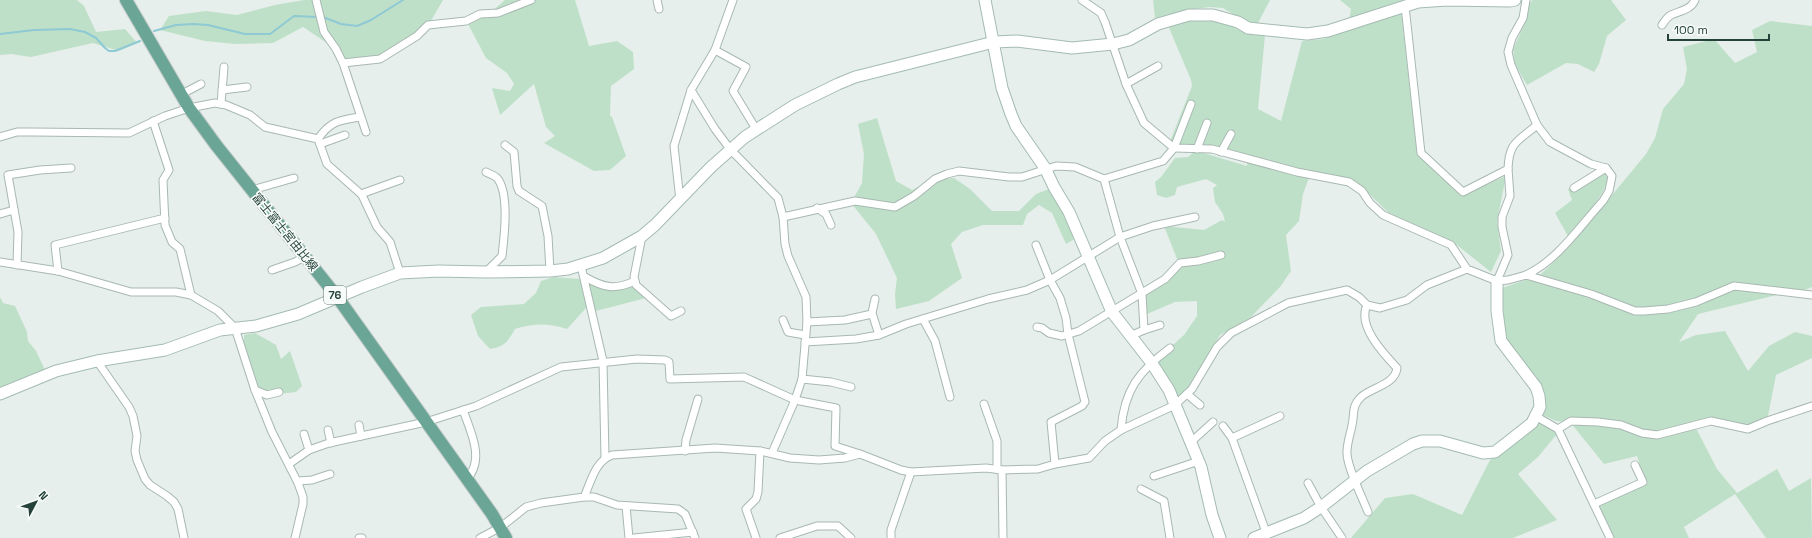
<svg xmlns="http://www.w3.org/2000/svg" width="1812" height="538" font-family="'Space Grotesk','Noto Sans JP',sans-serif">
<rect width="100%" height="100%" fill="#e6efeb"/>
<g fill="#bfe0c8">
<path d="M 0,0 L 77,0 L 84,6 L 96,32 L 125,29 L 137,43 L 119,51 L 93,43 L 31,57 L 11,54 L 0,55 Z"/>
<path d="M 304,0 L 443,0 L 428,26 L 384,57 L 345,62 L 339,51 L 303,27 L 273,43 L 235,44 L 205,41 L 160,30 L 169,16 L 206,11 L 237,15 L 275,5 Z"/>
<path d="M 505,0 L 575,0 L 589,46 L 617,41 L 633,52 L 634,69 L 611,86 L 610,116 L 612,117 L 626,156 L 610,170 L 594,171 L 544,143 L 555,136 L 546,127 L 534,84 L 500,115 L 492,88 L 510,91 L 514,84 L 507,73 L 486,58 L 468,24 L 491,12 Z"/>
<path d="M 1153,0 L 1270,0 L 1258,23 L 1245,21 L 1223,8 L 1210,7 L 1187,10 L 1155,18 Z"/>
<path d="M 1340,0 L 1411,0 L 1401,11 L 1417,153 L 1462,195 L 1506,176 L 1497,222 L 1501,251 L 1491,272 L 1453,242 L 1391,215 L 1367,192 L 1316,173 L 1236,156 L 1200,152 L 1247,166 L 1247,162 L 1310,175 L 1303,194 L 1299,221 L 1286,235 L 1291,271 L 1280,287 L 1251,317 L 1220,335 L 1192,383 L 1177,399 L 1155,361 L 1184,335 L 1197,316 L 1197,301 L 1175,302 L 1147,314 L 1141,292 L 1179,264 L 1164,226 L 1204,230 L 1222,220 L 1225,222 L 1223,214 L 1215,202 L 1213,188 L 1217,185 L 1206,179 L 1177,187 L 1175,195 L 1166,198 L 1157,195 L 1155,182 L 1161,177 L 1175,158 L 1188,157 L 1194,152 L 1169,144 L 1192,86 L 1191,80 L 1167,23 L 1209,17 L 1242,31 L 1265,35 L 1258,109 L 1281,121 L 1302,41 L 1323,39 L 1347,31 L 1351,9 Z"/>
<path d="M 1533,0 L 1611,0 L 1626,20 L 1607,36 L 1599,64 L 1594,72 L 1578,64 L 1566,63 L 1527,85 L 1515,65 L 1513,49 L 1526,21 L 1528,4 Z"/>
<path d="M 1770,21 L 1812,26 L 1812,287 L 1802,291 L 1785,293 L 1698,314 L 1679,342 L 1696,335 L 1725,331 L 1748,371 L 1769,346 L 1795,332 L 1812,336 L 1812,358 L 1776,375 L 1767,421 L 1748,429 L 1713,425 L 1691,429 L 1697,430 L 1717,469 L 1737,493 L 1777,469 L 1789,491 L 1811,478 L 1812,538 L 1766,538 L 1735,494 L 1684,527 L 1689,538 L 1614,538 L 1599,505 L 1645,481 L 1637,456 L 1604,464 L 1570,422 L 1556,421 L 1543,415 C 1553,377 1524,371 1508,343 C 1504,336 1503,299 1502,288 L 1540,275 L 1570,246 L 1646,154 L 1655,138 L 1663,109 L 1684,84 L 1687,69 L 1683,47 L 1714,39 L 1735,63 L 1757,52 L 1752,30 Z"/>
<path d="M 877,118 L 896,181 L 912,190 L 934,179 L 954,178 L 970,189 L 992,211 L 1019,211 L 1036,194 L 1054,187 L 1078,237 L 1066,244 L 1052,213 L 1039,205 L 1027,214 L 1023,225 L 983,225 L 962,232 L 951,244 L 962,278 L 929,301 L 896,309 L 895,294 L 897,278 L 876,234 L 851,203 L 862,183 L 864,154 L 858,124 Z"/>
<path d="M 1598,171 L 1608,175 C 1608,195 1580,220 1568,236 L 1555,213 L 1572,200 L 1568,189 Z"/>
<path d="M 554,277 L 580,279 L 601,285 L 628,284 L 633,286 L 646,298 L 592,312 L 586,308 L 567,329 C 549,323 533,323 515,329 C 508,341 505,347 490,349 L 478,336 L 471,315 L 481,307 L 524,304 L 536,293 L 541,281 Z"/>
<path d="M 0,297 L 3,303 L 15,306 L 27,332 L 28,341 L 36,351 L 45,370 L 0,389 Z"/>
<path d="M 255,333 L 276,345 L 281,359 L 290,351 L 302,386 L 296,392 L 261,396 L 244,344 L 244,335 Z"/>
<path d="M 1540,423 L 1557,434 L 1538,457 L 1518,474 L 1557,520 L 1513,538 L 1351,538 L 1385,498 L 1413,494 L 1462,515 L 1490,460 Z"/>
</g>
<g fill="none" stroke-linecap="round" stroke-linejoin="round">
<g stroke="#8ec9d4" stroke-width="2">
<path d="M 323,17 L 341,24 L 357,26 L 371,20 L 403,0"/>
<path d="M 154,31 L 176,25 L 193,24 L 208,25 L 245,34 L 270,34 L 294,16 L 318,17"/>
<path d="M 0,34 L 34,30 L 70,29 L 85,32 L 96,38 L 105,48 L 109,51 L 115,51 L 140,41"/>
</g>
<defs>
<g id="street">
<path d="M 316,0 L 324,32 L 336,49 L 343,63 L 366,132"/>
<path d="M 657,0 L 659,9"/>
<path d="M 1082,0 L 1101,13 L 1105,22 L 1126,84 L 1144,123 L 1174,148 L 1212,149 L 1297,172 L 1349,182 L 1362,191 L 1370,203 L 1383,215 L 1451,245 L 1467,269 L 1497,281 L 1508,280 L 1526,275 L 1591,294 L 1635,311 L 1644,311 L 1668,309 L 1696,302 L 1734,286 L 1812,295"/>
<path d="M 1526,0 L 1523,18 L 1512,38 L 1508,52 L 1511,65 L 1537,125 L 1550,142 L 1591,164 L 1606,168 L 1612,176 L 1609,191 L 1603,201 C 1580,226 1558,260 1526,275"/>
<path d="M 1405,6 L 1421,153 L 1463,192 L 1508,169 C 1509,142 1517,142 1537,125"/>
<path d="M 1662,25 C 1664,22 1667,17 1671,15 C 1679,11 1691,10 1695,0"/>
<path d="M 715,50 L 746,67 L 733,91 L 756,129"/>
<path d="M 343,63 L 380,59 L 417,36 L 428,25 L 466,21 L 480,14 L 498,13 L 531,0"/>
<path d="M 1126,84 L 1158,66"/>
<path d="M 222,90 L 247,87"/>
<path d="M 691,90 L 715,129 L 730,149 L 778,198 L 783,217 L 785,244 L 788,256 L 806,297 L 807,322 L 802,379 L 795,400 L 772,453"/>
<path d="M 182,94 L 201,84"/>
<path d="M 221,104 L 224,67"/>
<path d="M 153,121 L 169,170 L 163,180 L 165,225 L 172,242 L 180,249 L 191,295"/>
<path d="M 0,137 L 17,132 L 32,132 L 129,133 L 165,116 L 189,108 L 215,103 L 226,105 L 250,115 L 265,127 L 318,139"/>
<path d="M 318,139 L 327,164 L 362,195 L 377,227 L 390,242 L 400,273"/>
<path d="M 318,139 C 330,121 340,120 360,117"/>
<path d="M 320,144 L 345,135"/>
<path d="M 505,145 L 514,152 L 517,186 L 519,191 L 542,206 L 548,236 L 550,271"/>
<path d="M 1197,149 L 1207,123"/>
<path d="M 1221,152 L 1231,134"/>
<path d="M 1104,179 L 1120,237 L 1142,294 L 1144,330 L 1130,336"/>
<path d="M 1574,188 L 1606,168"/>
<path d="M 252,190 L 294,178"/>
<path d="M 361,194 L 400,180"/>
<path d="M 680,200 L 674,146 L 691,90 L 715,50 L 733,0"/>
<path d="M 817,208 L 826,214 L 831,225"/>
<path d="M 0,214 L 14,210"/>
<path d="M 783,217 L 855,201 L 895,207 L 914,196 L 935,179 L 947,174 L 959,171 L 1009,177 L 1022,177 L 1056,166 L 1075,167 L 1104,179 L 1163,161 L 1174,148 L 1191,104"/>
<path d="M 642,236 L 634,277 L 636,285 L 671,316 L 681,311"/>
<path d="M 0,262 L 58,271 L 131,292 L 176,292 L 191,295 L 218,311 L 235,328 L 255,390 L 272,432 L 298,483 L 303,497 L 303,504 L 295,538"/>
<path d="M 17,265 L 18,232 L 8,175 L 40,170 L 71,168"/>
<path d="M 581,266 L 603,361 L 605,458"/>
<path d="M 272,270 L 295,262 L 306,256"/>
<path d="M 58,271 L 55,245 L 165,218"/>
<path d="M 486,272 L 502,256 C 504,238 510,193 497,178 C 494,175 489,174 486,172"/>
<path d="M 585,277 C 604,288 615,290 635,281"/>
<path d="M 1497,281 L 1508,255 L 1502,227 L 1502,217 L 1510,196 L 1508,169"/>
<path d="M 875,299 L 872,313 L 879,335"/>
<path d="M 1367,305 C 1357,326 1383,353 1397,368 C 1395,385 1372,387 1361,397 C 1353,405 1354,410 1353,419 C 1352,430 1347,441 1347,452 C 1346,465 1363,499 1368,512"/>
<path d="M 923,319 L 935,341 L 950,397"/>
<path d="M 783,320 L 788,332 L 805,335"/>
<path d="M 807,322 L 845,320 L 872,314"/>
<path d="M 1037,327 L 1042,328 L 1049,333 L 1062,336 L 1079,331 L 1165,279 L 1180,263 L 1198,261 L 1221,255"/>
<path d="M 1144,330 L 1160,325"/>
<path d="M 805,342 L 856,339 L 879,335 L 906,324 L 988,299 L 1027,290 L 1050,280 L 1120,237 L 1153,226 L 1195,217"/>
<path d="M 97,361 L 129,407 L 133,416 L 137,436 L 135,451 L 137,460 L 145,479 L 150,485 L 167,496 L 174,502 L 178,509 L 184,538"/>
<path d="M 802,379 L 831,382 L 851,387"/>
<path d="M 255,390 L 267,395 L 279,392"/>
<path d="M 1187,394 L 1200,405"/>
<path d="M 984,404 L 997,441 L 997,469"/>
<path d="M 463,410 C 471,433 485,459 467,479"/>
<path d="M 1537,417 L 1558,429 L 1610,538"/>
<path d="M 359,425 L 361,436"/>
<path d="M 1223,426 L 1232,438"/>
<path d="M 1558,429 L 1571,421 L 1598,422 L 1621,425 L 1642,433 L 1657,435 L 1711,421 L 1748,429 L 1767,421 L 1812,406"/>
<path d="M 328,430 L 331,443"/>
<path d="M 1121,430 C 1124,390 1139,371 1170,348"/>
<path d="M 304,434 L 309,450"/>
<path d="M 1191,442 L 1213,422"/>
<path d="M 685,451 L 686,440 L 698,399"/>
<path d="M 289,464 L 309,450 L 329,443 L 426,422 L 476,406 L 561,367 L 637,359 L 665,360 L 669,362 L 670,379 L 744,377 L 795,400 L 836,408 L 835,446 L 860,454"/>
<path d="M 1055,464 L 1089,458 L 1105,441 L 1121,430 L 1175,405 L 1192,389 L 1217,347 L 1231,333 L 1288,303 L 1347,290 L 1359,297 L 1367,305 L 1380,308 L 1407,300 L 1427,285 L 1467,269"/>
<path d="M 1002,470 L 1038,469 L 1055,464 L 1051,422 L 1082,406 L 1085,402 L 1068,334 L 1066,318 L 1060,298 L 1050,280 L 1036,245"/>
<path d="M 1154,476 L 1199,461"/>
<path d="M 298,481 L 312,480 L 330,474"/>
<path d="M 1308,483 L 1321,507 L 1342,538"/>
<path d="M 1141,489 L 1164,501 L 1170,538"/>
<path d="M 584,497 L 594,497 L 617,505 L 678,509 L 685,514 L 695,538"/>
<path d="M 1594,504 L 1643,482 L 1635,465"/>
<path d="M 626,506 L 629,538"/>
<path d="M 1266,532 L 1232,438 L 1280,416"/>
<path d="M 359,538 L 362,538"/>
<path d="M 480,538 L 501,527 L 526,507 L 541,503 L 584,497 C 591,482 595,461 612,455 L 715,448 L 760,451 L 790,458 L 819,460 L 845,458 L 860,454 L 901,470 L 911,472 L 986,468 L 1002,470 L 1003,538"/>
<path d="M 634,538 L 693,532"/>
<path d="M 756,538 L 746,509 L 756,499 L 758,492 L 760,451"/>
<path d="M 780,538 L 817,526 L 838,526 L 851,538"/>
<path d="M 891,538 L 891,530 L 911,472"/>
</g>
<g id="secondary">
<path d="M 985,0 L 1002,88 L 1011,114 L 1016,126 L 1045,168 L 1054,187 L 1069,212 L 1112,312 L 1151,362 L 1169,390 L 1201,467 L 1212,515 L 1220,538"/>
<path d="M 0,394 L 56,371 L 97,361 L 165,350 L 220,330 L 256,326 L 298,314 L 362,287 L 400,273 L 439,271 L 486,272 L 550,271 L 568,269 L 603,258 L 642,236 L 655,225 L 711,167 L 745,137 L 795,105 L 838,84 L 855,77 L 994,42 L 1017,41 L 1072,48 L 1113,44 L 1129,40 L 1158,24 L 1189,15 L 1213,15 L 1238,22 L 1248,28 L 1307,34 L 1328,31 L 1418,2 L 1447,0 L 1510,1 L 1515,0"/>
<path d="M 1254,538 L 1304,518 L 1321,507 L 1367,471 L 1413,444 L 1422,441 L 1440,441 L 1483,453 L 1495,452 L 1532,423 L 1540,407 L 1539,396 L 1536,387 L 1501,341 L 1497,311 L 1497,281"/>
</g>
<path id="primary" d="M 126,0 L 189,108 L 216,145 L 338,298 L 492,514 L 506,538"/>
</defs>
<use href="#street" stroke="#a8b8b2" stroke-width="9"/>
<use href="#secondary" stroke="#a4bbb3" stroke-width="13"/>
<use href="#primary" stroke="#c2cac8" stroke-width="14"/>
<use href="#street" stroke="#fff" stroke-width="7"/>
<use href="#secondary" stroke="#fff" stroke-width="11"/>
<use href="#primary" stroke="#6aa596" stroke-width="12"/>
</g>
<g text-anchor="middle" stroke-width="3.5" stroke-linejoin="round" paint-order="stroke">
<rect fill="#f7fbf9" stroke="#637a73" stroke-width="1" x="324" y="286" width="22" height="18" rx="3"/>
<g font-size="11" font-weight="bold" fill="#24423a">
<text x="335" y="299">76</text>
</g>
<g font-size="12" fill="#24423a" stroke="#f7fbf9">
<text transform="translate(285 232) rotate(51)" y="4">富士富士宮由比線</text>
</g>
</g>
<g transform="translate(36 502) rotate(49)" stroke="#f7fbf9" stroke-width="3" paint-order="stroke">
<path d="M0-3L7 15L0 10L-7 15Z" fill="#24423a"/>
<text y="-6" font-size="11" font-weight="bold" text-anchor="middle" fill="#24423a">N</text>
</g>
<path d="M1668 34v6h101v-6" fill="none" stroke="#24423a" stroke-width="2"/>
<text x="1674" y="34" font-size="12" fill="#24423a" stroke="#f7fbf9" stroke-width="3" paint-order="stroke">100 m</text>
</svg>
